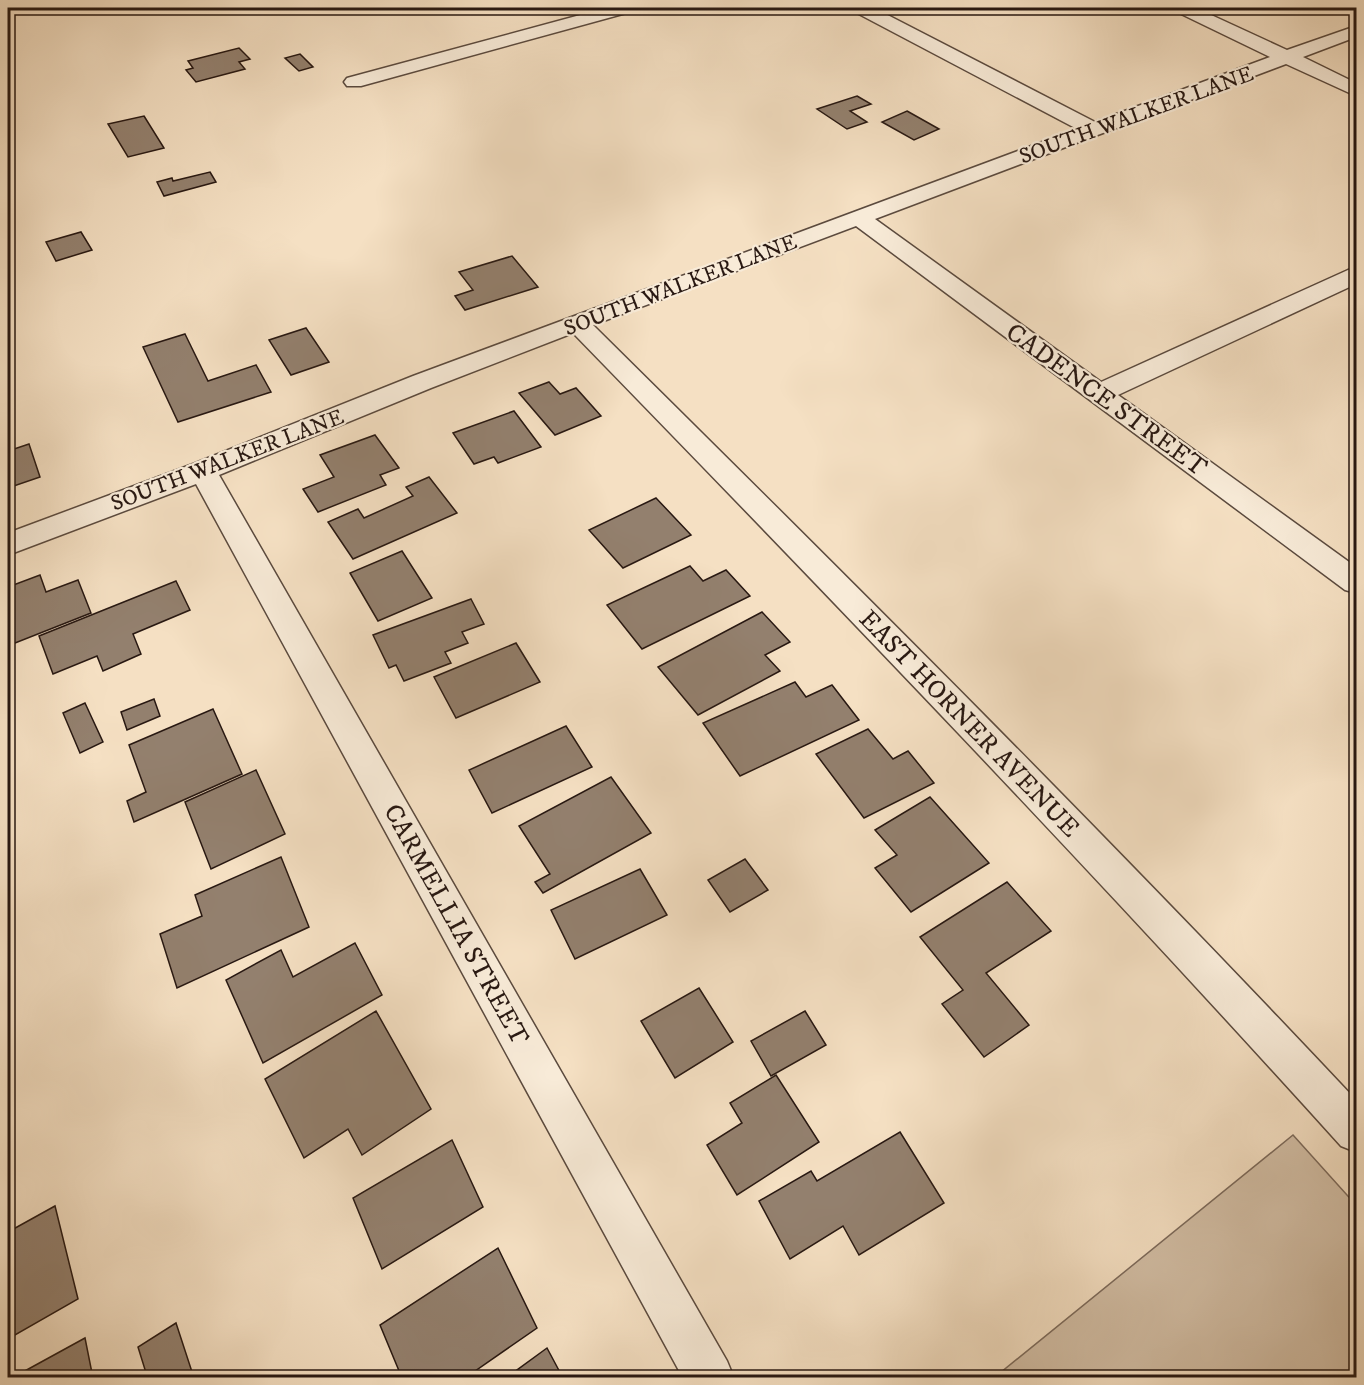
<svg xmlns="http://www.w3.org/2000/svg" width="1364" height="1385" font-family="'IM FELL DW Pica',serif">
<rect width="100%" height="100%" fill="#f5e0c3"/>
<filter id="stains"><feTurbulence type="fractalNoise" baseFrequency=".00333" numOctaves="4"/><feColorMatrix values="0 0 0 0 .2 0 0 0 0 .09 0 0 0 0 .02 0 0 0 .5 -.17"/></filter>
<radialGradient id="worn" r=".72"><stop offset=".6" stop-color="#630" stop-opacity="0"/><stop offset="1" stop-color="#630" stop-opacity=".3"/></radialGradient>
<path fill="#d2bea5" stroke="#7d6b5c" stroke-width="1.5" d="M 1293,1135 L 1356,1205 L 1356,1377 L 995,1377 Z"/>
<g fill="#93806e" stroke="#281812" stroke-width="1.5">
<path d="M 239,48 L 250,59 L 239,62 L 245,69 L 196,82 L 186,70 L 193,68 L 188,61 Z"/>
<path d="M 300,54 L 313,67 L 299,71 L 285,58 Z"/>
<path d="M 857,96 L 871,104 L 850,111 L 867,122 L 847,129 L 817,109 Z"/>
<path d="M 907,111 L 939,129 L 914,140 L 882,122 Z"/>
<path d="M 144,116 L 164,148 L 128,157 L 108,124 Z"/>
<path d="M 210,172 L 216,182 L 164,196 L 157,182 L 172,178 L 173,181 Z"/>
<path d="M 81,232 L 92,250 L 56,261 L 46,242 Z"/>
<path d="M 512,256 L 538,287 L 465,310 L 455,296 L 473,290 L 459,272 Z"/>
<path d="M 306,328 L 329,362 L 291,375 L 269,340 Z"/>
<path d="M 185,334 L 208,381 L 256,365 L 271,392 L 178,422 L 143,347 Z"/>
<path d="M 549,382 L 560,394 L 576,388 L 601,416 L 555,435 L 519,393 Z"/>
<path d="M 514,411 L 541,447 L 498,463 L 494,457 L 474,464 L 453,433 Z"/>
<path d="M 375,435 L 399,468 L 380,475 L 386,485 L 318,512 L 303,489 L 334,477 L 320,455 Z"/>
<path d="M 29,444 L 40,477 L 8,488 L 8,451 Z"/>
<path d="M 429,477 L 457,513 L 353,559 L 328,522 L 358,509 L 364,518 L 413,496 L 406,487 Z"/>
<path d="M 656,498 L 691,535 L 623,568 L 589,530 Z"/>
<path d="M 402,551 L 432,598 L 378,621 L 350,573 Z"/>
<path d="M 690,566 L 703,581 L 726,570 L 750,596 L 642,649 L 607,605 Z"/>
<path d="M 40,575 L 46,592 L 78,580 L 91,613 L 10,645 L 8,638 L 8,587 Z"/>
<path d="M 176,581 L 190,610 L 133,634 L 141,654 L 103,671 L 97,656 L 53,674 L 39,636 Z"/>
<path d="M 471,599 L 484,624 L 462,632 L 468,643 L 445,652 L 451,663 L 404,681 L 396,665 L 389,668 L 373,635 Z"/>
<path d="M 762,612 L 790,642 L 765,655 L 780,671 L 698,715 L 658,667 Z"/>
<path d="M 516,643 L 540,682 L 456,718 L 434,677 Z"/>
<path d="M 795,682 L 806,697 L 832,685 L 859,720 L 740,776 L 703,723 Z"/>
<path d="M 154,699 L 160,716 L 127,730 L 121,712 Z"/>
<path d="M 85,703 L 103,742 L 80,753 L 63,713 Z"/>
<path d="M 213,709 L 242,774 L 134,822 L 127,801 L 146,792 L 129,745 Z"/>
<path d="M 566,726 L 592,767 L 492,813 L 469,770 Z"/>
<path d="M 868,729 L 893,759 L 908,751 L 934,783 L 864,818 L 816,754 Z"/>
<path d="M 256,770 L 285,834 L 211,869 L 185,802 Z"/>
<path d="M 611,777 L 651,833 L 543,893 L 535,882 L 550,874 L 519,826 Z"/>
<path d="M 930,797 L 989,863 L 911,912 L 875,868 L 897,855 L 875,830 Z"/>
<path d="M 281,857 L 309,927 L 177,988 L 160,934 L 202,916 L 195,895 Z"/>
<path d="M 745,859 L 768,890 L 730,912 L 708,880 Z"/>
<path d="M 640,869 L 667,915 L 575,959 L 551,910 Z"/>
<path d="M 1007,882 L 1051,931 L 986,973 L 1029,1025 L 984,1057 L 942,1004 L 963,990 L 920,937 Z"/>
<path d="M 355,943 L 382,995 L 263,1063 L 226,980 L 281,950 L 293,977 Z"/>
<path d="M 699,988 L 733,1042 L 675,1078 L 641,1021 Z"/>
<path d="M 376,1011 L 431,1109 L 362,1155 L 348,1129 L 304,1158 L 265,1079 Z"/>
<path d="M 805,1011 L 826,1045 L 771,1076 L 751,1041 Z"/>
<path d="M 776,1075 L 819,1142 L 737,1195 L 707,1145 L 742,1123 L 730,1103 Z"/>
<path d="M 900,1132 L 944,1203 L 859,1255 L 843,1226 L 790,1259 L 759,1201 L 811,1171 L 817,1181 Z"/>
<path d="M 452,1140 L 483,1207 L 382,1269 L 353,1198 Z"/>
<path d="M 55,1206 L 78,1299 L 8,1339 L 8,1232 Z"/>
<path d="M 498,1248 L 537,1328 L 465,1378 L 402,1378 L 380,1325 Z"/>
<path d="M 176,1323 L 194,1378 L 145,1378 L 147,1376 L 138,1347 Z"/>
<path d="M 85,1338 L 93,1378 L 12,1378 Z"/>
<path d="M 547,1348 L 563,1378 L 506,1378 Z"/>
</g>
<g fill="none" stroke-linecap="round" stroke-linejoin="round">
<defs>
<g id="street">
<path d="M 606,8 L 633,8 L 630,12 L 361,86 L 347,86 L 344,82 L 347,78 Z"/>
<path d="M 852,8 L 874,8 L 1095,122 L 1270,57 L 1177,12 L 1174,8 L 1196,8 L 1287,50 L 1356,26 L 1356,37 L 1303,57 L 1356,83 L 1356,96 L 1286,64 L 875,219 L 1101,382 L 1348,270 L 1356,268 L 1356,284 L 1118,395 L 1356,567 L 1356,593 L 1345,590 L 856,226 L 593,325 C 851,580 1108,836 1356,1100 L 1356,1152 L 1341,1146 C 1091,869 833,600 573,333 L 431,388 L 219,475 L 727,1361 L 734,1378 L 683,1378 L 196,484 L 8,555 L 8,533 L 193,464 L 413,376 L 1077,129 L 855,12 Z"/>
</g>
</defs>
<use href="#street" stroke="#5b4a3e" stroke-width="3"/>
<use href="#street" fill="#f8ebd8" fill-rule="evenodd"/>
</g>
<g text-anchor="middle" stroke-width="4.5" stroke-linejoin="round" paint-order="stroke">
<g font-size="22" fill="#281812" stroke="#f8ebd8">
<text transform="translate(1136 114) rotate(-20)" y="8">SOUTH WALKER LANE</text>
<text transform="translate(680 284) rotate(-21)" y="8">SOUTH WALKER LANE</text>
<text transform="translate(227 459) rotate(-21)" y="8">SOUTH WALKER LANE</text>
</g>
<g font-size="26" fill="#281812" stroke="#f8ebd8">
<text transform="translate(1107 399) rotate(36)" y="9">CADENCE STREET</text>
<text transform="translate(970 723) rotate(46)" y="9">EAST HORNER AVENUE</text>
<text transform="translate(457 924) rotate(61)" y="9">CARMELLIA STREET</text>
</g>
</g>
<rect width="1364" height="1385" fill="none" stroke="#f5e0c3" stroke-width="30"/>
<rect x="9" y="9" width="1346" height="1367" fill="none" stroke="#281812" stroke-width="3"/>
<rect x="15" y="15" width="1334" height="1355" fill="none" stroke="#281812" stroke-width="1.5"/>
<rect width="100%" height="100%" filter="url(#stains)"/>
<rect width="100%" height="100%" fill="url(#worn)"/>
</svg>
